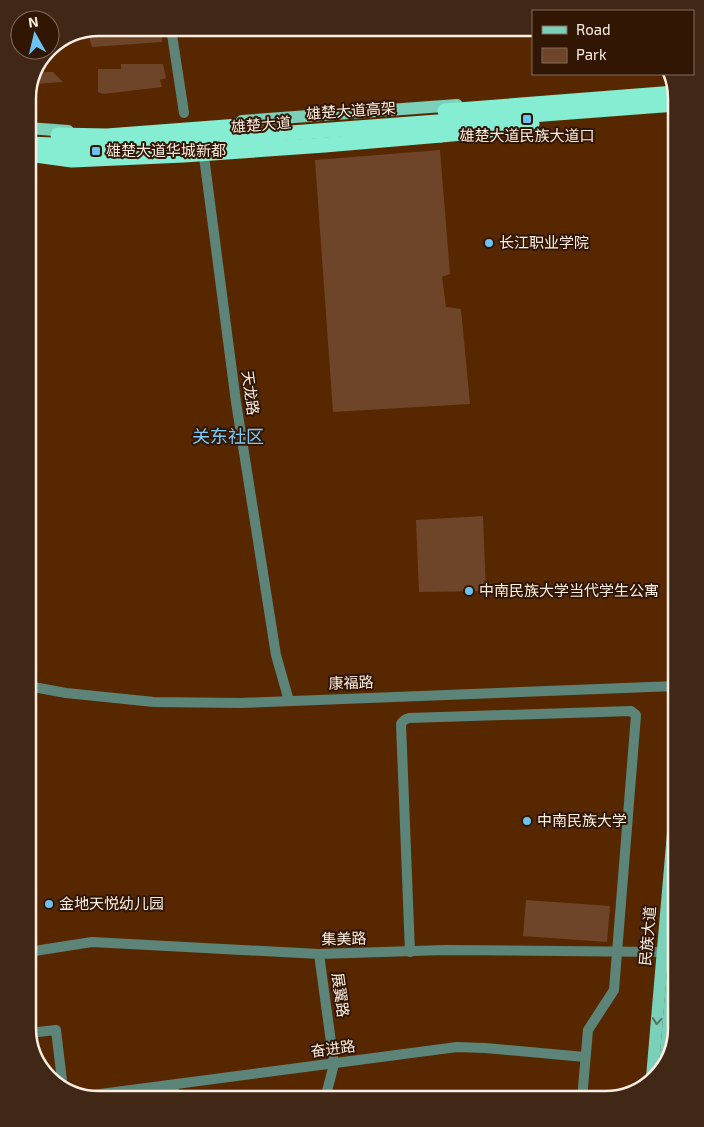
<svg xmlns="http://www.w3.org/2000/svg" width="704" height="1127" font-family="'Exo 2','Noto Sans SC',sans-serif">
<rect width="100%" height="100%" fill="#572800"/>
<g fill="#6e4528">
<path d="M 99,28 L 161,28 L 162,42 L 92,47 L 90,40 L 90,31 Z"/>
<path d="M 121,64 L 163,64 L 166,78 L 160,80 L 162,87 L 103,94 L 98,92 L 98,69 L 121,69 Z"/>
<path d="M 38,72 L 53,72 L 63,82 L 33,84 Z"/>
<path d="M 440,150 L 450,274 L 442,277 L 446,307 L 461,309 L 470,404 L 333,412 L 315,160 Z"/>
<path d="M 483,516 L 486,591 L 419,592 L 416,520 Z"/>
<path d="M 526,900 L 610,906 L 607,942 L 523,936 Z"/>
<path d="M 167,1090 L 171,1095 L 172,1099 L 123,1099 L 125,1096 Z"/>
</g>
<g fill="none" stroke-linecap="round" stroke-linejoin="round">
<g stroke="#5c8478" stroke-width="10">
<path d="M 171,28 L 184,113"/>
<path d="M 203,149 L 236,402 L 276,655 L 289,701"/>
<path d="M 28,686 L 66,693 L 154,702 L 240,703 L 676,686"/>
<path d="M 28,952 L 92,942 L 319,954 L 445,950 L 662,952"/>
<path d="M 410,952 L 401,724 C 403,720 405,719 409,718 L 631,711 L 636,715 L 614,990 L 588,1030 L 582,1099"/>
<path d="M 319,954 L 334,1064 L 325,1099"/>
<path d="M 29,1033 L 56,1030 L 63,1089"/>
<path d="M 173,1085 L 175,1099"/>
<path d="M 85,1096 L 457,1047 L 485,1048 L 585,1057"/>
</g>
<g stroke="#7ad0b9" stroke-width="12">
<path d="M 242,121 L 457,105"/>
<path d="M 28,128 L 68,131"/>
<path d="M 665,1065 L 676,933"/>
<path d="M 652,1077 L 676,798"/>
</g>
<g stroke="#85eed2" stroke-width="15">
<path d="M 445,111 L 675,93"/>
<path d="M 58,135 L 107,136 L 252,125"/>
<path d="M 441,135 L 483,131 L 532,124"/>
<path d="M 28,144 L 106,147 L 676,104"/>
</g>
<path stroke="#85eed2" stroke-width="15" d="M 28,154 L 72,160 L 184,155 L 325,145 L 441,135"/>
</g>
<defs><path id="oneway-chevron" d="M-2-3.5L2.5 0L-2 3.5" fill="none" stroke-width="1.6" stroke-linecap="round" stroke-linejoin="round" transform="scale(1.25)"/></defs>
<use stroke="#56735e" href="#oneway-chevron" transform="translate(657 1021) rotate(95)"/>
<g fill="#6cc3f2" stroke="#311603" stroke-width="2">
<rect x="522" y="114" width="10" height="10" rx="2.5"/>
<rect x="91" y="146" width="10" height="10" rx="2.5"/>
<circle cx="489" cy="243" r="5"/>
<circle cx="469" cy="591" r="5"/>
<circle cx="527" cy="821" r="5"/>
<circle cx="49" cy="904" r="5"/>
</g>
<g text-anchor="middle" stroke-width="4" stroke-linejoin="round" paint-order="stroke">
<g font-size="15" fill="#fdeee4" stroke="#311603">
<text transform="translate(351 111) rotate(-4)" y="5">雄楚大道高架</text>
<text transform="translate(261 125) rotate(-5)" y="5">雄楚大道</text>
<text transform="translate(250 393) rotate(82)" y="5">天龙路</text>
<text transform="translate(351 683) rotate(-2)" y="5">康福路</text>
<text transform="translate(648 936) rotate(-85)" y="5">民族大道</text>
<text transform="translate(344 939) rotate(-1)" y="5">集美路</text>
<text transform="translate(340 995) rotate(82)" y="5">展翼路</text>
<text transform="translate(333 1049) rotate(-8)" y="5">奋进路</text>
</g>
<g font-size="15" fill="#fdeee4" stroke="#311603" text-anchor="start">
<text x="527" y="141" text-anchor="middle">雄楚大道民族大道口</text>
<text x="106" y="156">雄楚大道华城新都</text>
<text x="499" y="248">长江职业学院</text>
<text x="479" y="596">中南民族大学当代学生公寓</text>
<text x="537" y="826">中南民族大学</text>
<text x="59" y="909">金地天悦幼儿园</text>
</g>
<g font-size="18" fill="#7bc9f6" stroke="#311603">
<text x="228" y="443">关东社区</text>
</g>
</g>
<path d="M0 0H704V1127H0ZM99 36H605A63 63 0 0 1 668 99V1028A63 63 0 0 1 605 1091H99A63 63 0 0 1 36 1028V99A63 63 0 0 1 99 36Z" fill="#412715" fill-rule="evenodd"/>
<path fill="none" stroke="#fdeee4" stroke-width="2.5" d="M99 36H605A63 63 0 0 1 668 99V1028A63 63 0 0 1 605 1091H99A63 63 0 0 1 36 1028V99A63 63 0 0 1 99 36Z"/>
<rect x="532" y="10" width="162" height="65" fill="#311603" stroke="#836c5d"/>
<rect x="542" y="26" width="25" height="8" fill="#7ad0b9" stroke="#836c5d"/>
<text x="576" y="35" font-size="15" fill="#fdeee4">Road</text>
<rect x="542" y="48" width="25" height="15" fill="#6e4528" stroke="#836c5d"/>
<text x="576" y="60" font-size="15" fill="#fdeee4">Park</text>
<g transform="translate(35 35) rotate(352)"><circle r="24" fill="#311603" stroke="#836c5d"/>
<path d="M0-4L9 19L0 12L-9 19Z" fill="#6cc3f2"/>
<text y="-8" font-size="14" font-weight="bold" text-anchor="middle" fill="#fdeee4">N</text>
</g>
</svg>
